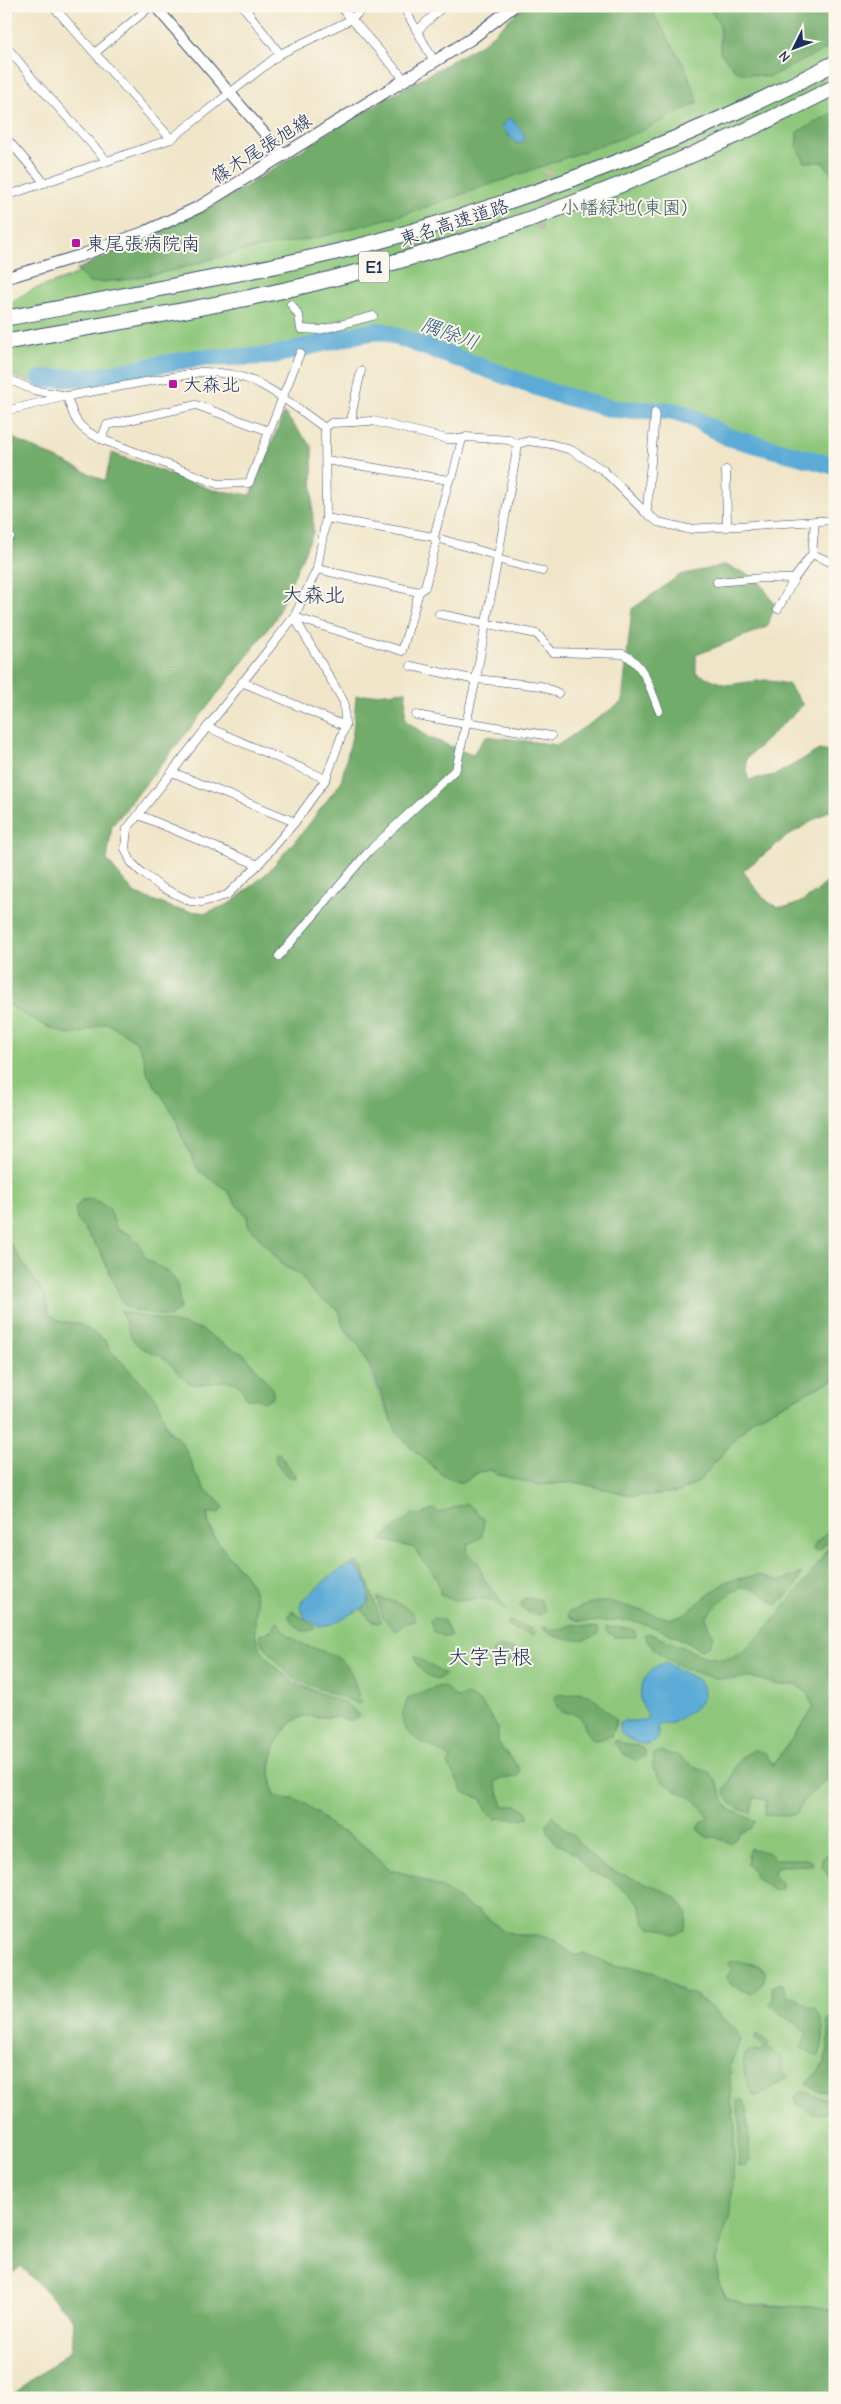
<svg xmlns="http://www.w3.org/2000/svg" width="841" height="2404" font-family="'Comic Neue','Klee One',sans-serif">
<rect width="100%" height="100%" fill="#fbf7ec"/>
<filter id="ink" filterUnits="userSpaceOnUse"><feTurbulence type="fractalNoise" baseFrequency=".02" numOctaves="2"/><feDisplacementMap in="SourceGraphic" scale="10" xChannelSelector="R" yChannelSelector="G"/><feConvolveMatrix kernelMatrix="1 2 1 2 8 2 1 2 1" color-interpolation-filters="sRGB"/></filter>
<filter id="wash" filterUnits="userSpaceOnUse"><feTurbulence type="fractalNoise" baseFrequency=".0096" numOctaves="4" result="noise"/><feDisplacementMap in="SourceGraphic" scale="20" xChannelSelector="R" yChannelSelector="G"/><feGaussianBlur stdDeviation="1.12" result="paint"/><feColorMatrix in="noise" values="0 0 0 0 0 0 0 0 0 0 0 0 0 0 0 0 0 1.4 0 .05"/><feComposite in="paint" operator="in"/></filter>
<g filter="url(#wash)">
<rect width="100%" height="100%" fill="#f0e5c8"/>
<g fill="#8ec77b" stroke="#547b6c">
<path d="M 531,6 L 835,6 L 835,466 L 724,432 L 668,402 L 652,411 L 632,415 L 592,408 L 539,392 L 367,328 L 251,355 L 184,357 L 93,374 L 41,377 L 28,382 L 11,375 L 6,339 L 6,304 L 32,290 L 67,278 L 169,232 L 478,51 Z"/>
<path d="M 6,1003 L 48,1027 L 80,1033 L 92,1026 L 107,1023 L 135,1040 L 143,1055 L 148,1075 L 175,1116 L 181,1135 L 199,1171 L 227,1190 L 235,1203 L 247,1216 L 248,1225 L 284,1266 L 300,1274 L 307,1284 L 326,1301 L 339,1310 L 350,1337 L 360,1346 L 389,1415 L 407,1444 L 445,1477 L 462,1483 L 479,1472 L 491,1470 L 499,1475 L 539,1485 L 575,1482 L 635,1496 L 680,1492 L 698,1482 L 753,1419 L 835,1379 L 835,2310 L 762,2304 L 748,2305 L 727,2298 L 719,2284 L 716,2259 L 731,2211 L 735,2122 L 731,2103 L 730,2066 L 733,2057 L 716,2013 L 700,1998 L 693,1994 L 685,1993 L 668,1980 L 636,1968 L 610,1965 L 584,1953 L 575,1956 L 554,1940 L 528,1935 L 517,1935 L 502,1930 L 479,1911 L 472,1909 L 442,1888 L 413,1876 L 391,1870 L 369,1850 L 345,1832 L 339,1832 L 332,1827 L 318,1813 L 281,1797 L 274,1797 L 270,1770 L 275,1744 L 281,1734 L 297,1718 L 309,1715 L 318,1717 L 339,1717 L 342,1702 C 310,1690 264,1673 255,1634 C 252,1618 260,1602 252,1586 C 237,1559 210,1545 207,1513 L 223,1506 L 205,1489 L 196,1476 L 191,1462 L 166,1425 L 156,1399 L 110,1350 L 106,1341 L 78,1323 L 62,1322 L 49,1314 L 45,1296 L 6,1237 Z"/>
</g>
<g fill="#72ac6b" stroke="#466e64">
<path d="M 524,6 L 649,6 L 685,67 L 698,102 L 642,131 L 412,212 L 320,237 L 237,252 L 175,270 L 124,280 L 89,283 L 76,270 L 208,208 L 255,181 L 335,128 L 483,43 Z"/>
<path d="M 708,6 L 835,6 L 835,45 L 769,77 L 737,72 L 720,53 L 720,25 Z"/>
<path d="M 835,112 L 835,175 L 830,173 L 823,162 L 805,162 L 797,148 L 797,132 Z"/>
<path d="M 284,413 L 312,447 L 313,533 L 275,619 L 236,671 L 112,826 L 107,860 L 134,893 L 176,909 L 206,913 L 231,903 L 268,872 L 306,828 L 341,782 L 353,732 L 356,696 L 406,691 L 405,720 L 428,737 L 472,755 L 486,736 L 558,745 L 622,702 L 632,609 L 680,575 L 725,565 L 757,578 L 775,605 L 767,627 L 696,655 L 696,673 L 726,685 L 765,680 L 788,684 L 803,705 L 746,759 L 748,780 L 775,775 L 819,750 L 835,753 L 835,807 L 786,837 L 743,871 C 750,880 757,891 765,899 C 788,922 818,890 835,875 L 835,1379 L 753,1419 L 698,1482 L 680,1492 L 635,1496 L 575,1482 L 539,1485 L 499,1475 L 491,1470 L 479,1472 L 462,1483 L 445,1477 L 407,1444 L 397,1433 L 372,1370 L 360,1347 L 343,1327 L 339,1310 L 314,1294 L 300,1274 L 284,1266 L 248,1225 L 247,1216 L 235,1203 L 227,1190 L 199,1171 L 181,1135 L 175,1116 L 148,1075 L 143,1055 L 135,1040 L 107,1023 C 96,1026 91,1029 81,1033 C 60,1040 24,1013 6,1003 L 6,435 L 105,481 L 112,453 L 213,490 L 251,495 Z"/>
<path d="M 93,1199 L 110,1209 L 116,1228 C 134,1235 138,1239 145,1258 C 174,1276 178,1273 180,1309 L 169,1317 L 133,1310 L 124,1305 L 100,1251 L 77,1219 L 75,1208 L 82,1200 Z"/>
<path d="M 6,1237 L 45,1296 L 49,1314 L 62,1322 L 78,1323 L 106,1341 L 110,1350 L 157,1399 L 166,1425 L 170,1433 L 177,1436 L 186,1450 L 196,1476 L 205,1489 L 224,1507 L 219,1513 L 207,1513 C 209,1545 238,1560 252,1586 C 259,1600 255,1616 255,1631 C 255,1649 276,1670 290,1680 C 311,1695 343,1695 360,1716 C 351,1725 343,1717 333,1716 C 321,1720 310,1712 299,1718 C 282,1726 270,1752 270,1770 C 270,1778 273,1788 274,1797 L 293,1799 L 306,1804 L 332,1827 L 356,1839 L 391,1870 L 413,1876 L 442,1888 L 472,1909 L 479,1911 L 502,1930 L 517,1935 L 541,1936 L 554,1940 L 575,1956 L 584,1953 L 610,1965 L 636,1968 L 655,1973 L 685,1993 L 693,1994 L 734,2027 L 740,2040 L 730,2066 L 731,2103 L 735,2122 L 733,2184 L 731,2211 L 716,2259 L 719,2284 L 727,2298 L 748,2305 L 817,2307 L 835,2310 L 835,2398 L 8,2398 L 72,2350 L 74,2320 L 21,2266 L 6,2279 Z"/>
<path d="M 120,1311 L 201,1329 L 226,1346 L 244,1354 L 273,1389 L 273,1397 L 263,1402 L 259,1399 L 247,1399 C 244,1395 243,1389 239,1386 C 227,1372 201,1394 184,1379 C 177,1373 173,1365 165,1359 C 157,1353 145,1351 138,1345 C 127,1336 128,1322 120,1311 Z"/>
<path d="M 279,1453 L 296,1477 L 294,1478 C 283,1476 275,1465 275,1454 Z"/>
<path d="M 467,1503 L 484,1519 L 482,1537 L 468,1544 L 467,1551 L 478,1563 L 484,1579 L 505,1606 L 505,1610 L 488,1599 C 468,1597 458,1606 440,1594 C 439,1570 423,1567 415,1548 L 380,1540 L 412,1514 L 421,1515 L 434,1509 L 439,1513 Z"/>
<path d="M 835,1526 L 835,1535 L 819,1551 L 814,1551 L 813,1548 L 817,1541 Z"/>
<path d="M 835,1541 L 835,1782 L 825,1780 L 802,1802 L 797,1813 L 788,1816 L 764,1815 L 767,1800 L 754,1798 L 751,1813 C 737,1809 729,1805 724,1791 C 738,1773 729,1760 755,1750 L 765,1753 L 773,1765 L 814,1708 L 807,1693 L 796,1684 C 781,1688 772,1682 758,1679 C 746,1676 735,1680 723,1679 C 701,1677 651,1657 644,1635 L 648,1633 L 703,1656 L 722,1659 L 734,1657 L 746,1650 L 769,1625 L 812,1573 L 831,1543 Z"/>
<path d="M 353,1562 L 357,1562 L 364,1571 L 381,1621 L 378,1623 L 371,1620 L 362,1610 C 377,1598 363,1579 355,1566 L 350,1565 Z"/>
<path d="M 802,1573 L 795,1587 L 777,1605 C 769,1600 761,1593 754,1589 C 735,1581 717,1606 706,1617 L 709,1628 L 714,1636 L 709,1646 L 701,1650 C 679,1638 658,1626 633,1621 C 612,1617 586,1628 568,1616 L 569,1612 L 592,1603 L 609,1601 L 670,1619 L 681,1616 L 727,1581 L 758,1575 L 780,1581 Z"/>
<path d="M 377,1598 C 390,1600 413,1605 416,1621 L 405,1623 L 396,1632 L 383,1618 Z"/>
<path d="M 530,1598 L 541,1600 L 545,1612 C 534,1618 528,1613 520,1606 L 523,1599 Z"/>
<path d="M 292,1611 L 316,1627 C 306,1637 291,1627 289,1615 Z"/>
<path d="M 433,1618 L 444,1620 L 451,1636 L 447,1637 L 434,1632 L 430,1621 Z"/>
<path d="M 277,1621 C 297,1655 333,1644 349,1669 C 355,1678 356,1691 361,1701 L 359,1704 L 297,1680 L 282,1668 L 260,1640 L 260,1634 L 271,1631 Z"/>
<path d="M 510,1621 L 532,1629 L 535,1633 L 533,1636 C 524,1630 513,1631 506,1624 Z"/>
<path d="M 574,1624 L 598,1628 L 599,1633 C 587,1645 550,1640 542,1627 L 557,1630 Z"/>
<path d="M 606,1627 L 628,1628 L 635,1631 L 636,1637 L 614,1637 L 606,1631 Z"/>
<path d="M 499,1646 L 514,1649 L 520,1653 L 519,1657 C 511,1663 505,1665 495,1661 L 492,1652 Z"/>
<path d="M 414,1656 L 445,1674 L 440,1679 C 428,1679 416,1668 414,1656 Z"/>
<path d="M 440,1686 L 447,1689 L 457,1698 L 468,1695 L 482,1704 L 498,1728 L 498,1742 L 502,1748 L 520,1769 L 518,1777 L 500,1779 L 495,1782 L 503,1806 L 517,1805 L 525,1809 L 529,1818 C 516,1821 509,1817 496,1819 L 486,1810 L 482,1799 L 463,1792 C 460,1781 452,1775 448,1764 L 451,1758 C 436,1748 416,1742 404,1728 L 402,1716 L 408,1698 Z"/>
<path d="M 579,1692 L 591,1696 L 617,1720 L 611,1736 C 607,1737 600,1740 596,1740 C 580,1739 591,1709 563,1713 L 558,1709 L 554,1698 L 559,1694 L 567,1695 Z"/>
<path d="M 616,1740 C 619,1741 622,1743 625,1744 C 633,1747 638,1742 645,1751 L 645,1756 L 636,1761 L 624,1754 L 614,1743 Z"/>
<path d="M 662,1751 L 667,1754 L 677,1755 L 691,1765 L 709,1772 L 717,1781 L 724,1801 L 730,1810 L 754,1820 L 755,1822 L 752,1828 L 741,1833 L 731,1843 L 714,1837 L 708,1838 L 698,1830 L 701,1822 L 708,1818 C 700,1799 685,1796 669,1786 C 662,1782 657,1775 653,1768 L 654,1754 Z"/>
<path d="M 553,1816 C 559,1823 566,1829 572,1835 C 582,1845 591,1857 603,1866 C 624,1880 703,1890 684,1930 L 674,1935 L 667,1930 L 650,1928 L 644,1922 L 639,1903 L 609,1878 L 589,1872 L 576,1855 L 555,1842 L 548,1832 L 547,1823 Z"/>
<path d="M 750,1848 L 769,1853 L 776,1859 L 806,1859 L 813,1862 L 812,1865 L 780,1866 L 775,1869 L 774,1875 L 781,1883 L 781,1889 L 774,1891 L 755,1877 L 754,1872 L 747,1864 Z"/>
<path d="M 828,1854 L 835,1854 L 835,1886 L 821,1864 L 823,1858 Z"/>
<path d="M 731,1960 L 758,1965 L 765,1971 C 766,1984 759,1986 752,1994 L 731,1985 L 727,1977 L 732,1969 L 728,1964 Z"/>
<path d="M 778,1984 L 783,1984 L 789,1997 L 794,1996 L 808,2006 L 815,2008 C 826,2023 825,2040 818,2057 L 801,2048 L 806,2035 L 805,2030 L 779,2013 L 769,2003 L 773,2000 L 771,1987 Z"/>
<path d="M 830,2019 L 835,2021 L 835,2088 L 820,2092 L 806,2084 C 810,2079 816,2074 820,2069 C 829,2056 831,2035 827,2021 Z"/>
<path d="M 756,2034 L 768,2042 L 768,2049 L 781,2057 L 784,2063 L 781,2071 L 787,2078 L 758,2096 L 753,2095 C 746,2081 741,2069 745,2054 L 749,2051 L 763,2052 L 764,2046 L 755,2038 Z"/>
<path d="M 804,2092 L 835,2102 L 835,2114 L 813,2113 L 798,2105 L 795,2097 L 798,2093 Z"/>
<path d="M 742,2099 L 747,2108 L 750,2160 L 745,2166 L 738,2167 L 740,2123 L 737,2102 Z"/>
</g>
<g fill="#5cabd6" stroke="#3c6d9a">
<path d="M 509,118 L 512,119 L 525,136 L 522,143 L 516,143 L 502,128 L 502,125 Z"/>
<path d="M 350,1565 C 365,1569 373,1594 366,1606 L 332,1624 L 319,1626 L 305,1618 L 300,1608 L 301,1602 L 334,1573 Z"/>
<path d="M 666,1663 L 698,1680 L 703,1688 L 704,1697 L 694,1709 L 673,1723 L 658,1724 C 656,1729 660,1734 657,1739 C 649,1751 627,1740 620,1732 L 620,1724 L 625,1721 L 646,1721 L 648,1714 C 646,1710 643,1708 642,1704 C 636,1688 649,1664 666,1663 Z"/>
</g>
<g fill="none" stroke-linecap="round" stroke-linejoin="round">
<path stroke="#5cabd6" stroke-width="18" d="M 41,379 L 94,377 L 195,358 L 269,356 L 364,333 L 382,331 L 556,394 L 613,409 L 673,411 L 689,416 L 728,437 L 835,466"/>
</g>
</g>
<g filter="url(#ink)">
<g fill="none" stroke-linecap="round" stroke-linejoin="round">
<path stroke="#c5c1b3" stroke-width="8" stroke-dasharray="8 4" stroke-linecap="butt" d="M 542,232 L 551,168"/>
<defs>
<g id="minor">
<path d="M 53,6 L 171,139"/>
<path d="M 340,6 L 405,80"/>
<path d="M 403,6 L 434,61"/>
<path d="M 417,31 L 439,10 L 436,6"/>
<path d="M 6,41 L 9,6"/>
<path d="M 6,46 L 38,85 L 107,161"/>
<path d="M 96,52 L 151,6"/>
<path d="M 280,54 L 352,19 L 365,6"/>
<path d="M 6,138 L 45,183"/>
<path d="M 6,196 L 171,139 L 280,54 L 243,6"/>
<path d="M 291,304 L 299,316 L 301,329 L 320,330 L 373,316"/>
<path d="M 6,378 L 33,390 L 62,395"/>
<path d="M 67,396 C 74,420 77,428 101,439 L 218,484 L 249,483 L 300,353"/>
<path d="M 6,411 L 67,396 L 200,372 C 256,370 282,398 325,428"/>
<path d="M 352,422 L 352,412 L 361,371"/>
<path d="M 325,428 L 331,423 L 373,421 L 447,439 L 462,439 L 466,437 L 509,440 L 518,444 L 528,441 L 551,444 L 571,450 L 603,470 L 645,512 L 658,522 L 688,529 L 835,520"/>
<path d="M 6,430 L 6,442"/>
<path d="M 101,439 L 107,425 L 196,405 L 269,431"/>
<path d="M 326,460 L 449,480 L 434,537 L 326,518"/>
<path d="M 726,470 L 727,527"/>
<path d="M 449,480 L 453,475 L 462,439"/>
<path d="M 645,512 L 647,509 L 655,413"/>
<path d="M 815,521 L 812,554 L 835,564"/>
<path d="M 6,534 L 10,537"/>
<path d="M 444,540 L 498,556"/>
<path d="M 497,559 L 542,571"/>
<path d="M 317,569 L 419,592"/>
<path d="M 717,582 L 762,578 L 794,579"/>
<path d="M 778,609 L 794,579 L 812,554"/>
<path d="M 439,614 L 537,634 L 552,652 L 623,654 C 645,664 650,689 659,710"/>
<path d="M 294,617 L 344,702 L 345,726 L 326,779 L 295,822 L 258,865 L 227,895 L 202,902 L 190,901 L 161,887 L 141,872 L 131,862 L 125,848 L 127,829 L 294,617 L 317,569 L 326,518 L 325,428"/>
<path d="M 294,617 L 402,651 L 419,592 L 425,587 L 436,543 L 434,537"/>
<path d="M 411,666 L 476,680"/>
<path d="M 476,679 L 541,686 L 558,693"/>
<path d="M 242,682 L 345,726"/>
<path d="M 416,715 L 466,724"/>
<path d="M 466,722 L 551,736"/>
<path d="M 207,727 L 326,779"/>
<path d="M 172,772 L 295,822"/>
<path d="M 139,815 L 258,865"/>
<path d="M 279,956 L 369,851 L 456,769 L 476,679 L 518,444"/>
</g>
<path id="tertiary" d="M 155,6 L 284,156"/>
<path id="secondary" d="M 6,278 L 79,256 L 145,232 L 199,207 L 471,39 L 514,6"/>
<g id="motorway">
<path d="M 6,318 C 64,308 121,296 178,285 C 245,272 313,259 379,241 C 536,197 691,139 835,63"/>
<path d="M 6,342 C 107,324 208,308 307,285 C 491,241 667,173 835,87"/>
</g>
</defs>
<use href="#minor" stroke="#3b4a6e" stroke-width="9"/>
<use href="#tertiary" stroke="#3b4a6e" stroke-width="12"/>
<use href="#secondary" stroke="#3b4a6e" stroke-width="13"/>
<use href="#motorway" stroke="#3b4a6e" stroke-width="17"/>
<use href="#minor" stroke="#fff" stroke-width="8"/>
<use href="#tertiary" stroke="#fff" stroke-width="10"/>
<use href="#secondary" stroke="#fff" stroke-width="11"/>
<use href="#motorway" stroke="#fff" stroke-width="15"/>
</g>
</g>
<g fill="#b5179e" stroke="#fbf7ec" stroke-width="2">
<rect x="71" y="238" width="10" height="10" rx="2.5"/>
<rect x="168" y="379" width="10" height="10" rx="2.5"/>
</g>
<g text-anchor="middle" stroke-width="4" stroke-linejoin="round" paint-order="stroke">
<rect fill="#fbf7ec" stroke="#5e6b89" stroke-width="1" x="359" y="251.5" width="30" height="31" rx="4"/>
<g font-size="18" font-weight="bold" fill="#1b2f5e">
<text x="374" y="273">E1</text>
</g>
<g font-size="19" fill="#1b2f5e" stroke="#fbf7ec">
<text transform="translate(261 148) rotate(-32)" y="7">篠木尾張旭線</text>
<text transform="translate(454 222) rotate(-18)" y="7">東名高速道路</text>
</g>
<g font-size="19" fill="#3e5d67" stroke="#fbf7ec">
<text x="624" y="214">小幡緑地(東園)</text>
</g>
<g font-size="19" fill="#1b2f5e" stroke="#fbf7ec" text-anchor="start">
<text x="86" y="250">東尾張病院南</text>
<text x="183" y="391">大森北</text>
</g>
<g font-size="20" font-style="italic" fill="#325a88" stroke="#fbf7ec">
<text transform="translate(450 333) rotate(20)" y="7">隅除川</text>
</g>
<g font-size="21" fill="#1b2f5e" stroke="#fbf7ec">
<text x="314" y="602">大森北</text>
<text x="490" y="1664">大字吉根</text>
</g>
</g>
<rect width="841" height="2404" fill="none" stroke="#fbf7ec" stroke-width="25"/>
<g transform="translate(794 48) rotate(228)" stroke="#fbf7ec" stroke-width="4" paint-order="stroke">
<path d="M0-4L9 19L0 12L-9 19Z" fill="#1b2f5e"/>
<text y="-8" font-size="14" font-weight="bold" text-anchor="middle" fill="#1b2f5e">N</text>
</g>
</svg>
